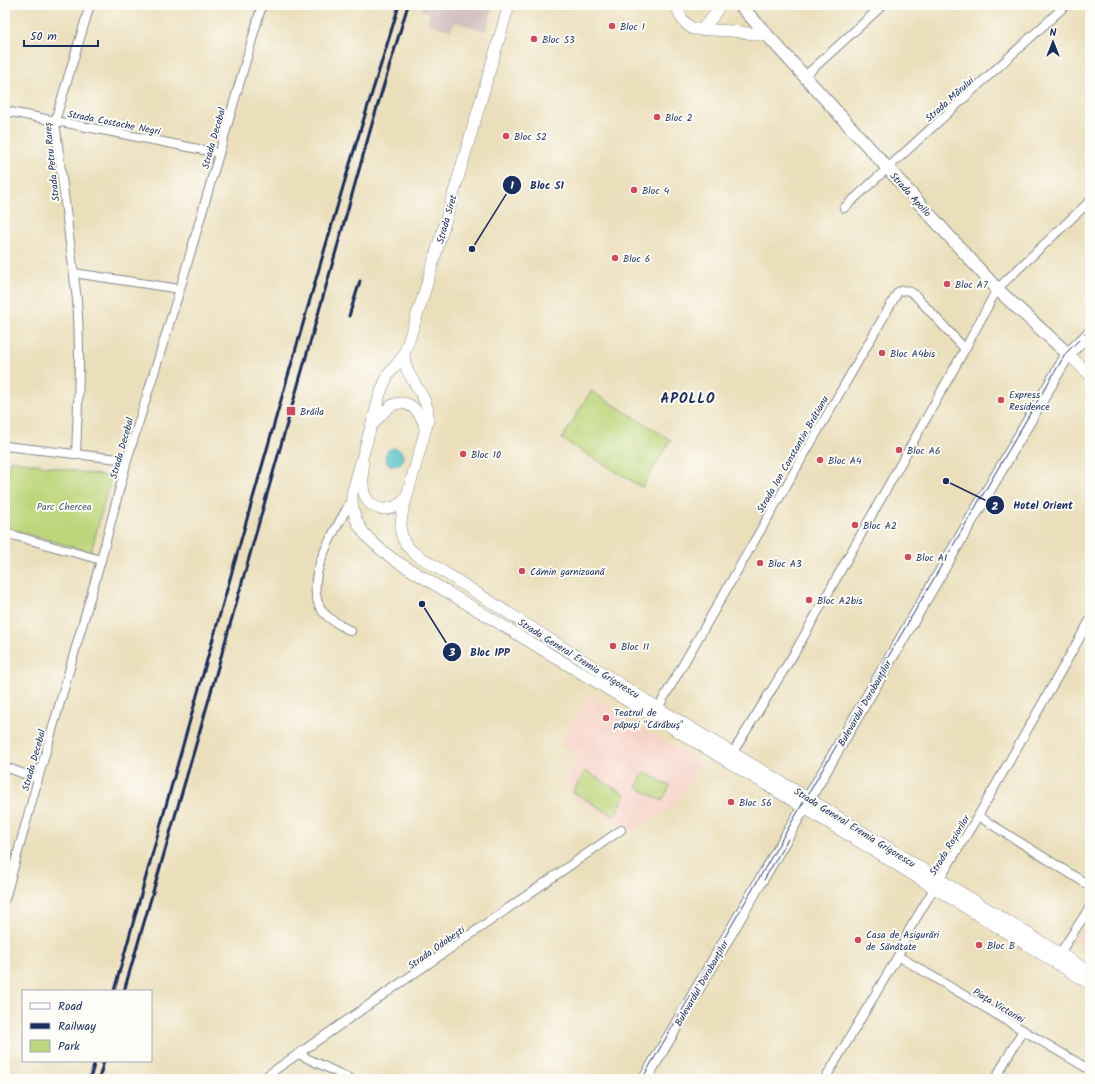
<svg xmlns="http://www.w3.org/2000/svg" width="1095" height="1084" font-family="Kalam,sans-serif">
<rect width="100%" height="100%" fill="#fdfcf7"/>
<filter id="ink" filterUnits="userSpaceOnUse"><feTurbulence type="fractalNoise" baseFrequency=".025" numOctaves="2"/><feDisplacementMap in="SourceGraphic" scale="8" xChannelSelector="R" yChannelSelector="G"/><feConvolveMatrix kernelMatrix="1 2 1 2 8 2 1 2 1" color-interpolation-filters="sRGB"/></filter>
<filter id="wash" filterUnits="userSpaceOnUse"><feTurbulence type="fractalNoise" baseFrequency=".012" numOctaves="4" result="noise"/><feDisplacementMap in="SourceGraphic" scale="16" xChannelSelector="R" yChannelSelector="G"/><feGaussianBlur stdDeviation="0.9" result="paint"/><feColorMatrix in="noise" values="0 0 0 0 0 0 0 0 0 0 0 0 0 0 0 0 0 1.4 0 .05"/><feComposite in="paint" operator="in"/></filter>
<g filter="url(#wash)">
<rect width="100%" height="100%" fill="#ebdfbb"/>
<g fill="#f7d1c6">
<path d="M 589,696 L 700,763 L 675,805 L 634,832 L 574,799 L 565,780 L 579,756 L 560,745 Z"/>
<path d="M 1090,914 L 1090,948 L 1075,939 Z"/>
</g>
<path fill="#d2bfbf" d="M 422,5 L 494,5 L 486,31 L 454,22 L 451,31 L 427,23 L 430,13 L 421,10 Z"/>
<g fill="#bdd67b" stroke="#6c826c">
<path d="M 591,391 L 671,440 L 642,487 L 562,439 Z"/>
<path d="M 10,460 L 111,477 L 91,552 L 5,528 L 5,482 Z"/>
<path d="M 585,771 L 626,795 L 614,816 L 573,792 Z"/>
<path d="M 644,772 L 670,786 L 662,801 L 636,787 Z"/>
</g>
<circle fill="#50bec7" stroke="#367692" cx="394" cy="457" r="9"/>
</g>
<g filter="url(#ink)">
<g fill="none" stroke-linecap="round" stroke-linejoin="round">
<defs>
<g id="street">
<path d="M 805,76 L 883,5"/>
<path d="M 5,111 L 219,153"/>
<path d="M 844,208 L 1066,5"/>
<path d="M 74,273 L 180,289"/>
<path d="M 5,446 L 127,460"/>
<path d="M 76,455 C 78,403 81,352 77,300 L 55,121 L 90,5"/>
<path d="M 5,533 L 101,560"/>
<path d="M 351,631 C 341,626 330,620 323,612 C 300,581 336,529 351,501"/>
<path d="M 658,708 L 898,292 C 905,289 908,290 914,294 L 965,349"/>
<path d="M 730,757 L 795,652 L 965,349 L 997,289 L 1090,201"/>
<path d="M 5,767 L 38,779"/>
<path d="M 978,816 L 1090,886"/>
<path d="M 5,899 L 38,779 L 101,560 L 127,460 L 180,289 L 262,5"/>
<path d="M 1060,953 L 1090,907"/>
<path d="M 898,956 L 1090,1070"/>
<path d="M 298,1054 L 351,1079"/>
<path d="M 262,1079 L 621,830"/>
<path d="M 825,1079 L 898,956 L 909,930 L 978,816 L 1090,620"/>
<path d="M 995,1079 L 1023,1030"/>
</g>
<g id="secondary">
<path d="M 509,5 L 423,297 L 404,355 L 388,375 L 381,391 L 352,494 C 350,526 371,543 396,561 L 803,807 L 1090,984"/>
<path d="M 677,5 C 679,16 683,23 693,29 L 733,31 L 768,36"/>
<path d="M 701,30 L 712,18 L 720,5"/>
<path d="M 1068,354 L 1090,375"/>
<path d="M 404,355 C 404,380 431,394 428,421 L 403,510 C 399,529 399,540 414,553 L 658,708 L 806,797 L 1090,972"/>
<path d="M 373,424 C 379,418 384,410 391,406 C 408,396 423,414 425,429"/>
<path d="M 363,464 C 363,474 362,484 364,493 C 371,515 395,512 407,497"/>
</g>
<g id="primary">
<path d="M 740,5 L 997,289 L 1068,354"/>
<path d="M 645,1079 L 1068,354 L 1090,333"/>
</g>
</defs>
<use href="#street" stroke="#83878c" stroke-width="10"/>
<use href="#secondary" stroke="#83878c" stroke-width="12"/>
<use href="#primary" stroke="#83878c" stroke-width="14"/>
<use href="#street" stroke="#fff" stroke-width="8"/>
<use href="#secondary" stroke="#fff" stroke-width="11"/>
<use href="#primary" stroke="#fff" stroke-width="12"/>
<g stroke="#1b2f5e" stroke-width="1">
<path d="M 764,880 L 788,839"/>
<path d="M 642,1079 L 1035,405 L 1066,353 L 1090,329"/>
</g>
<g stroke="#1b2f5e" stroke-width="3">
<path d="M 349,316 L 360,281"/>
<path d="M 114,991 C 189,723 264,454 343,187 C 361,126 381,66 399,5"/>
<path d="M 124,991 L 201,727 L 372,124 L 408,5"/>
<path d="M 90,1079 L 95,1061"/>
<path d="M 99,1079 L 104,1061"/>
</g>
</g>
</g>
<g fill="#d1495b" stroke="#fdfcf7" stroke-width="1.5">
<circle cx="612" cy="26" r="4"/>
<circle cx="534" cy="39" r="4"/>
<circle cx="657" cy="117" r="4"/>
<circle cx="506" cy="136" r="4"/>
<circle cx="634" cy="190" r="4"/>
<circle cx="615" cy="258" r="4"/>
<circle cx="947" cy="284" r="4"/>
<circle cx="882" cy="353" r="4"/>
<circle cx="1001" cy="400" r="4"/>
<rect x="286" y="406" width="10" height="10" rx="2"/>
<circle cx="899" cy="450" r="4"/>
<circle cx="463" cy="454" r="4"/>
<circle cx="820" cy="460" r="4"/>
<circle cx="855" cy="525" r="4"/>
<circle cx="908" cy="557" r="4"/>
<circle cx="760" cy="563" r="4"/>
<circle cx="522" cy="571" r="4"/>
<circle cx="809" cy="600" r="4"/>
<circle cx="613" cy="646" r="4"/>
<circle cx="606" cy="718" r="4"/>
<circle cx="731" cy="802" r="4"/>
<circle cx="858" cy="940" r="4"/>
<circle cx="979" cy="945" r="4"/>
</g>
<g text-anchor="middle" stroke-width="4" stroke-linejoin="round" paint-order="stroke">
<g font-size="10" fill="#1b2f5e" stroke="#fdfcf7" text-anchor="start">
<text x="620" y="30">Bloc 1</text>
<text x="542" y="43">Bloc S3</text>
<text x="665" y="121">Bloc 2</text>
<text x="514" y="140">Bloc S2</text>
<text x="642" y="194">Bloc 4</text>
<text x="623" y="262">Bloc 6</text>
<text x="955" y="288">Bloc A7</text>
<text x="890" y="357">Bloc A4bis</text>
<text x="1009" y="398">Express<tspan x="1009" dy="12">Residence</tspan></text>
<text x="300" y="415">Brăila</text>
<text x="907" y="454">Bloc A6</text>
<text x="471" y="458">Bloc 10</text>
<text x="828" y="464">Bloc A4</text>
<text x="863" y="529">Bloc A2</text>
<text x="916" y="561">Bloc A1</text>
<text x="768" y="567">Bloc A3</text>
<text x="530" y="575">Cămin garnizoană</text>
<text x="817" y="604">Bloc A2bis</text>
<text x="621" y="650">Bloc 11</text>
<text x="614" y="716">Teatrul de<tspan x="614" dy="12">păpuși "Cărăbuș"</tspan></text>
<text x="739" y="806">Bloc 56</text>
<text x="866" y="938">Casa de Asigurări<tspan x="866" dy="12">de Sănătate</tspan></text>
<text x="987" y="949">Bloc B</text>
</g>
<g font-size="10" fill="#1b2f5e" stroke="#fdfcf7">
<text transform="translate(949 99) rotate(-42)" y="4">Strada Mărului</text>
<text transform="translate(114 122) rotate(11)" y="4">Strada Costache Negri</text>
<text transform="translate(213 138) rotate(-74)" y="4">Strada Decebal</text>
<text transform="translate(51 162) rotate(-96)" y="4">Strada Petru Rareș</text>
<text transform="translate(911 194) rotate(48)" y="4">Strada Apollo</text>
<text transform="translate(446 219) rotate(-74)" y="4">Strada Siret</text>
<text transform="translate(121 448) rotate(-74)" y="4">Strada Decebal</text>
<text transform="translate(792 454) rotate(-60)" y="4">Strada Ion Constantin Brătianu</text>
<text transform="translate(579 658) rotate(32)" y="4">Strada General Eremia Grigorescu</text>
<text transform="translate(864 703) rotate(-60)" y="4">Bulevardul Dorobanților</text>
<text transform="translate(33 760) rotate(-74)" y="4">Strada Decebal</text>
<text transform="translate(855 827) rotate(32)" y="4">Strada General Eremia Grigorescu</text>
<text transform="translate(949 845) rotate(-59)" y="4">Strada Roșiorilor</text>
<text transform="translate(436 947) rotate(-35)" y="4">Strada Odobești</text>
<text transform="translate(701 983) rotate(-60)" y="4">Bulevardul Dorobanților</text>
<text transform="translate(999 1005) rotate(31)" y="4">Piața Victoriei</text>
</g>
<g font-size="10" fill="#445965" stroke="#fdfcf7">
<text x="64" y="510">Parc Chercea</text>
</g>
<g font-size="14" font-weight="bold" letter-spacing="1" fill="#1b2f5e" stroke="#fdfcf7">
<text x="688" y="403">APOLLO</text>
</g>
</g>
<path fill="none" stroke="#1b2f5e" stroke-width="1.5" d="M472 249L512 185M946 481L995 505M422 604L452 652"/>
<g fill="#1b2f5e" stroke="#fdfcf7" stroke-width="1.5">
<circle cx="472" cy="249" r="4"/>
<circle cx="946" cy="481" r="4"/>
<circle cx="422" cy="604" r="4"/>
<circle cx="512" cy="185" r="10"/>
<circle cx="995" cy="505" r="10"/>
<circle cx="452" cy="652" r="10"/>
</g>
<g font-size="12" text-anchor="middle" font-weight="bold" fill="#fff">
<text x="512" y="189">1</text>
<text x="995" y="510">2</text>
<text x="452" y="656">3</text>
</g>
<g font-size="11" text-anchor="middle" font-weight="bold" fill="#1b2f5e" stroke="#fdfcf7" stroke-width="4" stroke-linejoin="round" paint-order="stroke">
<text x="547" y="189">Bloc S1</text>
<text x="1043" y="509">Hotel Orient</text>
<text x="490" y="656">Bloc 1PP</text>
</g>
<rect width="1095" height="1084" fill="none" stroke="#fdfcf7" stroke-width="20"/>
<rect x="22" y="990" width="130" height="72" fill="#fdfcf7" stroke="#a3aaba"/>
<rect x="30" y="1003" width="20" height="6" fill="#ffffff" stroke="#a3aaba"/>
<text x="58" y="1010" font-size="12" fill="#1b2f5e">Road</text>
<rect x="30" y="1023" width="20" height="6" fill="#1b2f5e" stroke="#a3aaba"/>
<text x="58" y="1030" font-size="12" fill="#1b2f5e">Railway</text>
<rect x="30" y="1040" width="20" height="12" fill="#bdd67b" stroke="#a3aaba"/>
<text x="58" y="1050" font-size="12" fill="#1b2f5e">Park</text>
<g transform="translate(1053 42)" stroke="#fdfcf7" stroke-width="3" paint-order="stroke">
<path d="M0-3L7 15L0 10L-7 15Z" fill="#1b2f5e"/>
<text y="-6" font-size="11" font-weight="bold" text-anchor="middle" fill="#1b2f5e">N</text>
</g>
<path d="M24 40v6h74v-6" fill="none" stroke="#1b2f5e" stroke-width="2"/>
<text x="30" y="40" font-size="12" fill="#1b2f5e" stroke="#fdfcf7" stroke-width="3" paint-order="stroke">50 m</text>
</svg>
